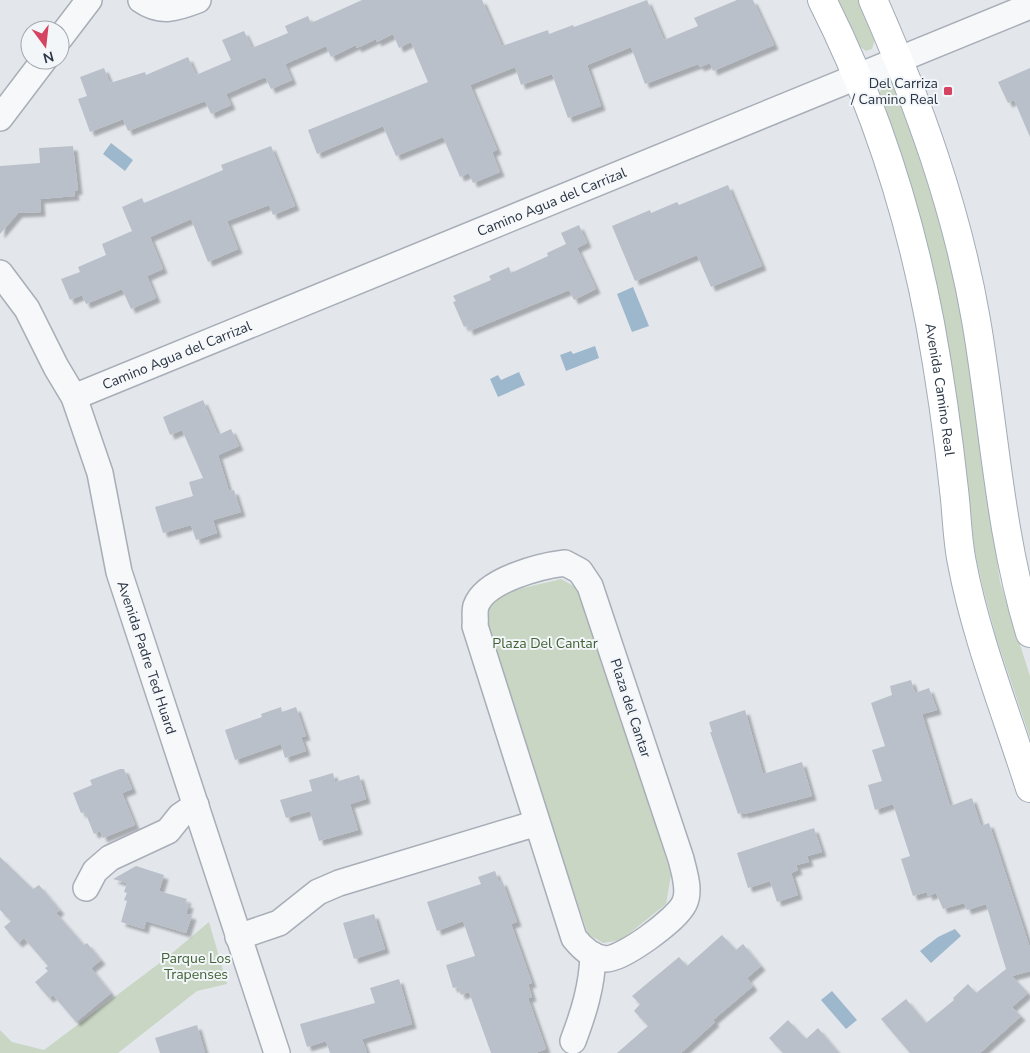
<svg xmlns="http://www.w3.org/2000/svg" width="1030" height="1053" font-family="'Nunito Sans',sans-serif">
<defs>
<filter id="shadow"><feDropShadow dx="4.5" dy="4.5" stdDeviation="1" flood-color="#0004"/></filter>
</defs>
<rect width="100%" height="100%" fill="#e3e7ec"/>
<g fill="#c9d6c4">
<path d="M 837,0 L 859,0 L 875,39 L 872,49 L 866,51 L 859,46 Z"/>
<path d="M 888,84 L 897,87 L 943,233 L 962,308 L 1000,582 L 1030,676 L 1030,738 L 996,637 L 983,588 L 975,552 L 966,471 L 951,371 L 879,96 L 882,86 Z"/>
<path d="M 561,579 L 577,588 L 588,607 L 671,875 L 666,904 L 621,940 L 603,943 L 588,934 L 485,628 C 485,619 485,608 491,602 C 503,590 544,584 561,579 Z"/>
<path d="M 209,922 L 227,984 L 197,991 L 118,1053 L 0,1053 L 0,1030 L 12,1042 L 44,1050 L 165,959 Z"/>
</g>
<g fill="#9db7cd">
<path d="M 111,143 L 133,160 L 125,171 L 103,154 Z"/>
<path d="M 633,287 L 649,326 L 632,332 L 617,294 Z"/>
<path d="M 595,346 L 599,358 L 566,371 L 560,355 L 571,351 L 573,354 Z"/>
<path d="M 519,372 L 525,385 L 498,397 L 490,379 L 498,375 L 501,380 Z"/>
<path d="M 955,929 L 961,936 L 931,963 L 920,951 L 938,937 Z"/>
<path d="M 832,991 L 857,1020 L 846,1029 L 821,1000 Z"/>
</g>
<g fill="#bac0ca" filter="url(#shadow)">
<path d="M 362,0 L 482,0 L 502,46 L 548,30 L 549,34 L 573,25 L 574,27 L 647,0 L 664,40 L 698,26 L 694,18 L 737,0 L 753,0 L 774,45 L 713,71 L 710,63 L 700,67 L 698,64 L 645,84 L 631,47 L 587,65 L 601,106 L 568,118 L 552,74 L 521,85 L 515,67 L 470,85 L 497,150 L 492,152 L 500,172 L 473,183 L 469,173 L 460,177 L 443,137 L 396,156 L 383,126 L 317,154 L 308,130 L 428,82 L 411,42 L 399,48 L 393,34 L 377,42 L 376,39 L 357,48 L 356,45 L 331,57 L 326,46 L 285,64 L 292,80 L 271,89 L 265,77 L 226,94 L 231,105 L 211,114 L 205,101 L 128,131 L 123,119 L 90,132 L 78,99 L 87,96 L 80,77 L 104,68 L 110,83 L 145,72 L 146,75 L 188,57 L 196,75 L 231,60 L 222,40 L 244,31 L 252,48 L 288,33 L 285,26 L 308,16 L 311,23 Z"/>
<path d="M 1030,68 L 1030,137 L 1014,100 L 1008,103 L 998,82 Z"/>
<path d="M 73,146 L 78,190 L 74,191 L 75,196 L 40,199 L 41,212 L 18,213 L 0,234 L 0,166 L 40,163 L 39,148 Z"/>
<path d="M 271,146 L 295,206 L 273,215 L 269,205 L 227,221 L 238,249 L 208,262 L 191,219 L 150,237 L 163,269 L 147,276 L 156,298 L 131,309 L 122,289 L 86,304 L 82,295 L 70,300 L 61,279 L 80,272 L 78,267 L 106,255 L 102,244 L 132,231 L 122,207 L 142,198 L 144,203 L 223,170 L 221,165 Z"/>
<path d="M 728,185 L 762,266 L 711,287 L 697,255 L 635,281 L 612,226 L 650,210 L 651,213 L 677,202 L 679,205 Z"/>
<path d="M 579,225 L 587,243 L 577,248 L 596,289 L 574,300 L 569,290 L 469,331 L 467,325 L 464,327 L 453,302 L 456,301 L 453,296 L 491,280 L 489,276 L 509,267 L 511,273 L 548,256 L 547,253 L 566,244 L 561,233 Z"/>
<path d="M 203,400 L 218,435 L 231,429 L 239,446 L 218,455 L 229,491 L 234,490 L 241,512 L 213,520 L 217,533 L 196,540 L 191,525 L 163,533 L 155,507 L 193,496 L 189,482 L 203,478 L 182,430 L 170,435 L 163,417 Z"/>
<path d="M 911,680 L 915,693 L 929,688 L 937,710 L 922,714 L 950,806 L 972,798 L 981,826 L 989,823 L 1030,948 L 1030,971 L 1012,976 L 1028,993 L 1012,1007 L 1021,1016 L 980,1053 L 910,1053 L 881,1019 L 906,999 L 926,1023 L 954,1000 L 953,998 L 968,984 L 976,993 L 1006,969 L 986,904 L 967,910 L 964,903 L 943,909 L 936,893 L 928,896 L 927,892 L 913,896 L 901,859 L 910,856 L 893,804 L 875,810 L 868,785 L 882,781 L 872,750 L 885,746 L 871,703 L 892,695 L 890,686 Z"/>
<path d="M 281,707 L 282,712 L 296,707 L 306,736 L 301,737 L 306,751 L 285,758 L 281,744 L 235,760 L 225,730 L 262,717 L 261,714 Z"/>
<path d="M 745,710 L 763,774 L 802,762 L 812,796 L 744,814 L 743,812 L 738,814 L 710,732 L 712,732 L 709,722 Z"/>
<path d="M 120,769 L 124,769 L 132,789 L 122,793 L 135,825 L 103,838 L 100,831 L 94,834 L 85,812 L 81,813 L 73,793 L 92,785 L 90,780 Z"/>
<path d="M 333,773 L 335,782 L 359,775 L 366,799 L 350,804 L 358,830 L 319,841 L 310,811 L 286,818 L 280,800 L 312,791 L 309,780 Z"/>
<path d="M 814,828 L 822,852 L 807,856 L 809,862 L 796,865 L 798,870 L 791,873 L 798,895 L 777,902 L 770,881 L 748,888 L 737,853 Z"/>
<path d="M 0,857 L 33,889 L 39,885 L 60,910 L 56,913 L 84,945 L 87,943 L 101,960 L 91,968 L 111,993 L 76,1022 L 53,995 L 49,998 L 35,982 L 48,971 L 45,968 L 48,966 L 24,938 L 18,943 L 4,927 L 11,921 L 0,910 Z"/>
<path d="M 136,866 L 164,875 L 159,891 L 187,899 L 185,903 L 189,904 L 186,914 L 192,915 L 186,933 L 146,921 L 144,929 L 121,922 L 127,901 L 124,900 L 127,893 L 124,892 L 127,883 L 113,879 Z"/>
<path d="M 495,871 L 499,882 L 502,881 L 503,883 L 517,922 L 511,924 L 532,983 L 528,984 L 532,997 L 528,998 L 546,1049 L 535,1053 L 491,1053 L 469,992 L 461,995 L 458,987 L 453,988 L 446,965 L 475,956 L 463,921 L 437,931 L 427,902 L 481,884 L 478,877 Z"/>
<path d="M 374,914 L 385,949 L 354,959 L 343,923 Z"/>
<path d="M 722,935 L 736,950 L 743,944 L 761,966 L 747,978 L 753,986 L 713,1020 L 715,1022 L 681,1053 L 617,1053 L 648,1026 L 634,1011 L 640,1004 L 632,996 L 679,957 L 687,966 Z"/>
<path d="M 399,979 L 412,1024 L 362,1039 L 367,1053 L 330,1053 L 326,1041 L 307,1047 L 300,1024 L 375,1003 L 370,988 Z"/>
<path d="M 788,1020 L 806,1039 L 818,1028 L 839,1053 L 783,1053 L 769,1038 Z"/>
<path d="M 197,1025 L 205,1053 L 160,1053 L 155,1038 Z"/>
</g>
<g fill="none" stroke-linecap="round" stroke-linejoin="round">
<defs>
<g id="minor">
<path d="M 141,0 C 161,14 177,8 198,0"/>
<path d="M 60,38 L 89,0"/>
<path d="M 0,118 L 44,60"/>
<path id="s1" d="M 0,273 L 27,309 L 56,367 L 74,397 L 100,473 L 119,572 L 277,1053"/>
<path id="s2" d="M 74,397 L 1030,6"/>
<path d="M 565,563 L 580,571 L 590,586 L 681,859 C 684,872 691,891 684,904 C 676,920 623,959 606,959 C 592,958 582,948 574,938 L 475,626 C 476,620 474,612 476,606 C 485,580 540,566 565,563 Z"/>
<path d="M 86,888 L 95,871 L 110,858 L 168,831 L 180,816 L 196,805"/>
<path d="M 238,937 L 279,923 L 318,892 L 339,883 L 537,823"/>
<path d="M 573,1041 C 584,1012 592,986 593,955"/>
</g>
<g id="major">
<path id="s3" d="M 822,0 C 873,101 909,212 930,323 C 940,378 948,434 954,490 C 957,514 957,539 962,563 C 976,638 1007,715 1030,788"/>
<path d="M 873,0 C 918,102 957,209 976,320 C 994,424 999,531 1030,633"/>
</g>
</defs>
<use href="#minor" stroke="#a8aeb7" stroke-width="28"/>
<use href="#major" stroke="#a2acb8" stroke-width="30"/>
<use href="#minor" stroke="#f6f8fa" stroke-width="25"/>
<use href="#major" stroke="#fff" stroke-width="28"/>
</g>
<rect fill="#d64361" stroke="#f3f6f9" stroke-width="2" x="943" y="86" width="10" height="10" rx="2.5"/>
<g text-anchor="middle" stroke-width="4" stroke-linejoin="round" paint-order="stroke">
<g font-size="14" fill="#2a3545" stroke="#f3f6f9" text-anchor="end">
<text x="938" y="88">Del Carriza<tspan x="938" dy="16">/ Camino Real</tspan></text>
</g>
<g font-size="14" fill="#2a3545" stroke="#f3f6f9">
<text dy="5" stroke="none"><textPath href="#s2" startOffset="516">Camino Agua del Carrizal</textPath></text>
<text dy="5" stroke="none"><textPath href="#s2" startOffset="111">Camino Agua del Carrizal</textPath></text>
<text dy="5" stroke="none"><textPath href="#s3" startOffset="409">Avenida Camino Real</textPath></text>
<text dy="5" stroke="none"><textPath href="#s1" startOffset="416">Avenida Padre Ted Huard</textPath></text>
<text transform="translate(631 708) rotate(72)" y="5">Plaza del Cantar</text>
</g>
<g font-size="14" fill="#416236" stroke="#f3f6f9">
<text x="545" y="648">Plaza Del Cantar</text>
<text x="196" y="963">Parque Los<tspan x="196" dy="16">Trapenses</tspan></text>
</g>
</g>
<g transform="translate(45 45) rotate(165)"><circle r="24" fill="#f3f6f9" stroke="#a3a9b1"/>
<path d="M0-4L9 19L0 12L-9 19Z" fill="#d64361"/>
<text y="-8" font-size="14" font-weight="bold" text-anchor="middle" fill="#2a3545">N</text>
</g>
</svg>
